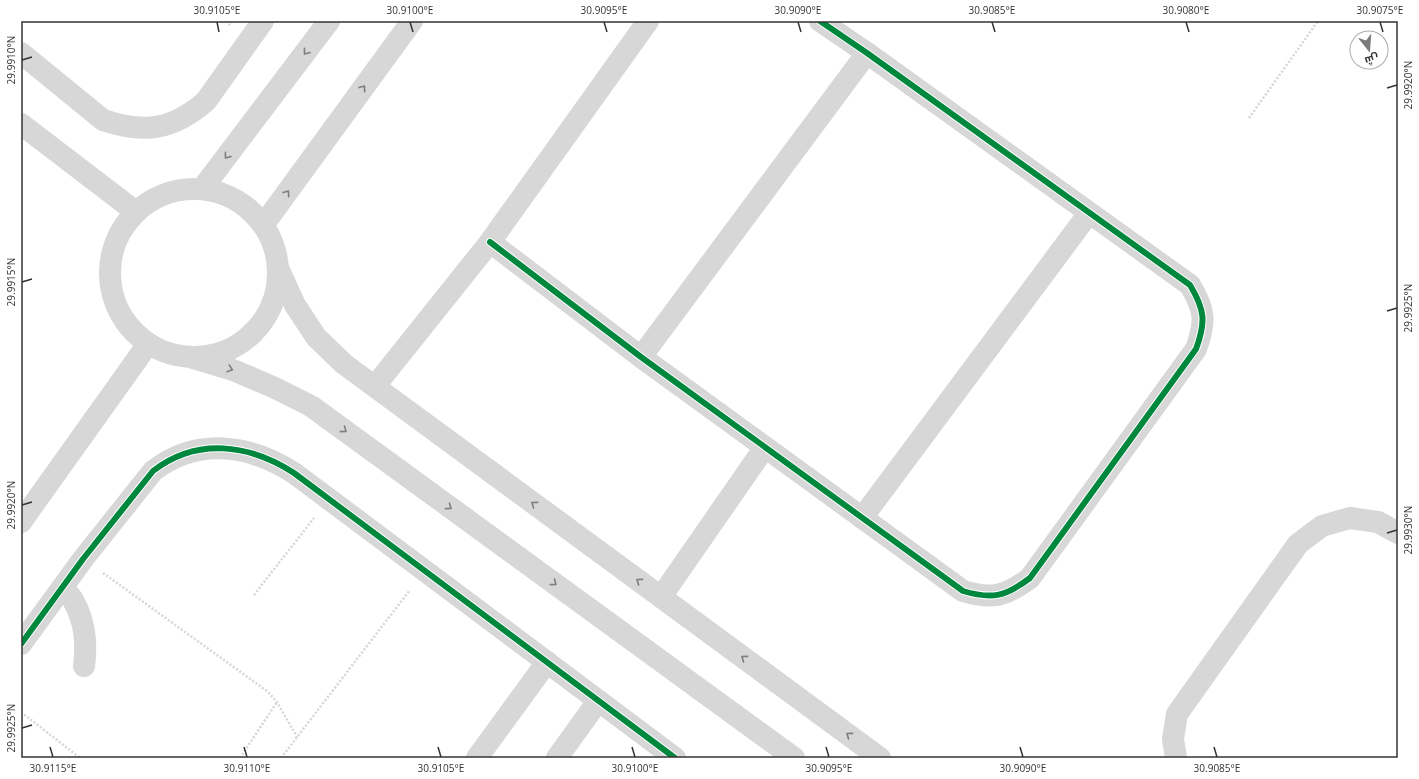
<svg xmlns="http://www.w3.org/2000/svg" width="1419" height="779" font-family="'Open Sans',Cairo,sans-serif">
<rect width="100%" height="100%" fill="#fff"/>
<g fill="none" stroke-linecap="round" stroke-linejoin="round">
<g stroke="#d6d6d6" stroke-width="2.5" stroke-dasharray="2 2" stroke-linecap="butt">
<path d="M 226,21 L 230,25"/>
<path d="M 1249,118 L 1318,21"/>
<path d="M 103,573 L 267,691 L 277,702 L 297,737"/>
<path d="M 254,595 L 314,518"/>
<path d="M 21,712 L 80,758"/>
<path d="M 240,758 L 277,702"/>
<path d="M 281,758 L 410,590"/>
</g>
<g stroke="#d7d7d7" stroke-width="22">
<path d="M 21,53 L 103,120 C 144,134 173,130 206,101 L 263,21"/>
<path d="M 21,124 L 136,212"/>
<circle cx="194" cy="273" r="84"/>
<path d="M 202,189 L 329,21"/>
<path d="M 264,224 L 412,21"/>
<path d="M 490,242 L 641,357 L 963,591 C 993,600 1006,596 1030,578 L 1196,349 C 1206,322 1205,310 1190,285 L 867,53 L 820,21"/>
<path d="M 279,270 L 295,305 L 316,337 L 344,364 L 880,758"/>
<path d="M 641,357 L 867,53"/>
<path d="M 193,358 L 233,370 L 273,387 L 311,406 L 794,758"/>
<path d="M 375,386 L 490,242 L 648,21"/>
<path d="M 862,518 L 1089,213"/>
<path d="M 21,522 L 148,344"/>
<path d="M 63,588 C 67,592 72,597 74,602 C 85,622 87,644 84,666"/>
<path d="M 661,597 L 765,447"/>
<path d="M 21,644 L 83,559 L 153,471 C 197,437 249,444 294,473 L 675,758"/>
<path d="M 477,758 L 547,662"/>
<path d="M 557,758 L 598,701"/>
<path d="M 1176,758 L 1173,739 L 1177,714 L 1298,544 L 1322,526 L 1350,518 L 1378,522 L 1398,533"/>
</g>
<defs>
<g id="cycleway">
<path d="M 490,242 L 641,357 L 963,591 C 993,600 1006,596 1030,578 L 1196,349 C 1206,322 1205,310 1190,285 L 867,53 L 820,21"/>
<path d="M 21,644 L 83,559 L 153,471 C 197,437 249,444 294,473 L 675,758"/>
</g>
</defs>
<use href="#cycleway" stroke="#fff" stroke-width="8"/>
<use href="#cycleway" stroke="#00873e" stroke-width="6"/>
</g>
<defs><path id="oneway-chevron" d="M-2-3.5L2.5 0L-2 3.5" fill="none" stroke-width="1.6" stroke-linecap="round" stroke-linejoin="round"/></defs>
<g stroke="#7d7d7d">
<use href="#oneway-chevron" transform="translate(306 52) rotate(127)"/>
<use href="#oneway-chevron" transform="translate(363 88) rotate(-54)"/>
<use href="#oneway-chevron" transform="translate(227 156) rotate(127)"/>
<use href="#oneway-chevron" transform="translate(287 193) rotate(-54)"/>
<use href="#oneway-chevron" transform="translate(230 369) rotate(19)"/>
<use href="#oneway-chevron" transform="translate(344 430) rotate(36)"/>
<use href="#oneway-chevron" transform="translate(534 504) rotate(-144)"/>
<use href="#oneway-chevron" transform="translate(449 507) rotate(36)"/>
<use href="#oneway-chevron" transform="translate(639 581) rotate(-144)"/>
<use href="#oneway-chevron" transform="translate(554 583) rotate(36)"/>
<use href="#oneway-chevron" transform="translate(744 658) rotate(-144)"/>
<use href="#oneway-chevron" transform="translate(849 735) rotate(-144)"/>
</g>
<path fill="none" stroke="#333" stroke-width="1.5" d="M 217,22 L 219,32M 410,22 L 413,32M 604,22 L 607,32M 798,22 L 801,32M 992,22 L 995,32M 1186,22 L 1189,32M 1380,22 L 1383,32M 22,60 L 32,57M 1387,88 L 1397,85M 22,282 L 32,279M 1387,311 L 1397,308M 22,505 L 32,502M 1387,533 L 1397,530M 22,728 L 32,725M 50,747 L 53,757M 244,747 L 247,757M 438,747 L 441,757M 632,747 L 635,757M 826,747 L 829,757M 1020,747 L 1023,757M 1214,747 L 1217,757"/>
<rect width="1419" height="779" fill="none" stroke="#ffffff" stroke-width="44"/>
<g transform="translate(1369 50) rotate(163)"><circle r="19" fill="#ffffff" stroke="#adadad"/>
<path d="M0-3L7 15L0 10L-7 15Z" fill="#7a7a7a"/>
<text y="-6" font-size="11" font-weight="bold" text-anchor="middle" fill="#333333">ش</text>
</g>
<rect x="22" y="22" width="1375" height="735" fill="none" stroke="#333" stroke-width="1.5"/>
<g font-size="10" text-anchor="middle" fill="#333">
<text x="217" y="14">30.9105°E</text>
<text x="410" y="14">30.9100°E</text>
<text x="604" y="14">30.9095°E</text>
<text x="798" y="14">30.9090°E</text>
<text x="992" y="14">30.9085°E</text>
<text x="1186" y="14">30.9080°E</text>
<text x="1380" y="14">30.9075°E</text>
<text transform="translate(11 60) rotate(-90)" y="4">29.9910°N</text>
<text transform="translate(1408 85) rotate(-90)" y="4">29.9920°N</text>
<text transform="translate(11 282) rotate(-90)" y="4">29.9915°N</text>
<text transform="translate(1408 308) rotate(-90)" y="4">29.9925°N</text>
<text transform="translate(11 505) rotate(-90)" y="4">29.9920°N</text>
<text transform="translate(1408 530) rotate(-90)" y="4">29.9930°N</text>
<text transform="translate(11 728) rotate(-90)" y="4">29.9925°N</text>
<text x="53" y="772">30.9115°E</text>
<text x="247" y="772">30.9110°E</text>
<text x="441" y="772">30.9105°E</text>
<text x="635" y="772">30.9100°E</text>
<text x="829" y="772">30.9095°E</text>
<text x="1023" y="772">30.9090°E</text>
<text x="1217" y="772">30.9085°E</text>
</g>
</svg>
